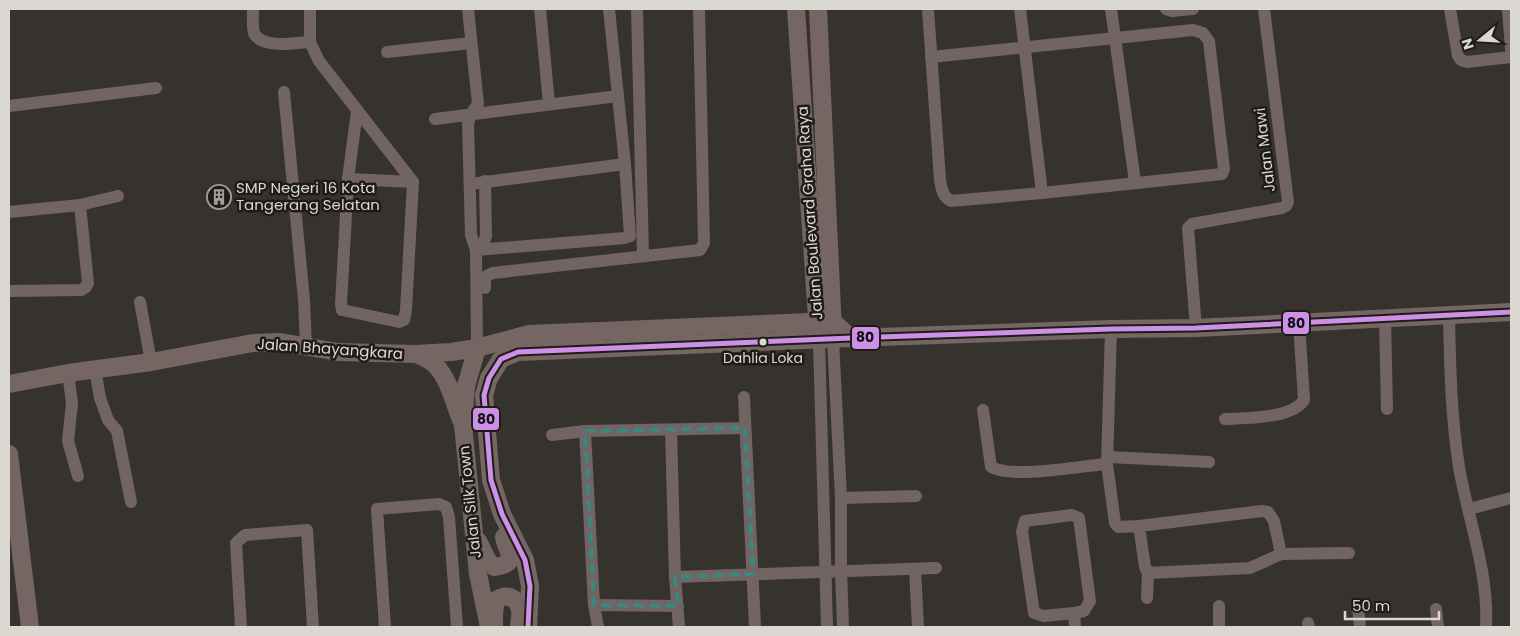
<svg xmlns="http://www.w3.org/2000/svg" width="1520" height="636" font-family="Poppins,sans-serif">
<rect width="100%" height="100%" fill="#36332e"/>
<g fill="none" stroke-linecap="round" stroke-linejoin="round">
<g stroke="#726463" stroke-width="12">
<path d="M 253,9 C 253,16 252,26 254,33 C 261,49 296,43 310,42"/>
<path d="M 310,9 L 310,42 L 319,61 L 413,182 L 406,310 L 404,320 L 399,322 L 342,310 L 341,304 L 348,179 L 357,111"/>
<path d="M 468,9 L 478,104 L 471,114 L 468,124 L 471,235 L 476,250 L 477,348"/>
<path d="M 540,9 L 549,104"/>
<path d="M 637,9 L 643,256"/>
<path d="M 928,9 L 940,180 C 942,189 942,196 951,201 L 1042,193 L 1222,174 L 1224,169 L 1209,41 L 1203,33 L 1193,30 L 931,57"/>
<path d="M 1020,9 L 1042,193"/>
<path d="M 1111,9 L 1135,182"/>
<path d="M 1166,9 L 1172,11 L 1193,9"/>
<path d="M 1450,9 L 1458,56 L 1461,60 L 1467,62 L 1511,57"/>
<path d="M 1508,9 L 1511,49"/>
<path d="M 387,52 L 471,43"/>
<path d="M 284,92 L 304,300 L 306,346"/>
<path d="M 9,106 L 156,88"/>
<path d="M 435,119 L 618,96"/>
<path d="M 348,179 L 413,182"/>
<path d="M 470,184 L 625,164"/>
<path d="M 9,212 L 80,205 L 118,196"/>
<path d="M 481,249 L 486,236 L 485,181"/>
<path d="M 476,250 L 625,238 L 630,236 L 625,164 L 609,9"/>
<path d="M 485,288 L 485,279 L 488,275 L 493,273 L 700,250 L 704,243 L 699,9"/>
<path d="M 9,291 L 81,290 L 86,287 L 88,283 L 80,205"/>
<path d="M 140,302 L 151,362"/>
<path d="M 1449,315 C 1450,366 1451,416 1459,467 C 1468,519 1489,573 1486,627"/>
<path d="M 1385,319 L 1387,409"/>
<path d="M 1196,328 L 1188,228 L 1192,224 L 1282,208 L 1286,206 L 1288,202 L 1264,9"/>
<path d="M 1111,329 L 1107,464 L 1115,523 L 1118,527 L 1139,526 L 1262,511 L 1268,512 L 1274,521 L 1281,554 L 1250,568 L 1148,573 L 1145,567 L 1139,526"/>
<path d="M 833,339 L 841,498 L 841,571 L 843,627"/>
<path d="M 819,340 L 827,627"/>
<path d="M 95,369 L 100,398 L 108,420 L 117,431 L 131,502"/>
<path d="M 68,373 L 72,403 L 68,441 L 78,476"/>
<path d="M 744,397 L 755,627"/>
<path d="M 983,410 L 991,467 C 1014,479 1079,466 1107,464"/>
<path d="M 1225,419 C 1245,418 1292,419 1304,400 L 1299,323"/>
<path d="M 671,430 L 675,577 L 679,627"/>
<path d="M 585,431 L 594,605 L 598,627"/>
<path d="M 552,435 L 585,431 L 745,428"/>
<path d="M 1108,457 L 1209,462"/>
<path d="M 841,498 L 916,496"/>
<path d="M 1469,509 L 1511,498"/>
<path d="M 1281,554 L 1349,553"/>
<path d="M 915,570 L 918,627"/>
<path d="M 675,577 L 936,568"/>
<path d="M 1147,598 L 1148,573"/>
<path d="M 594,605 L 678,606"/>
<path d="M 1219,606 L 1219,627"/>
<path d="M 1358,608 L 1360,627"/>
<path d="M 1436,609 L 1438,627"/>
<path d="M 1074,613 L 1084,611 L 1090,601 L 1079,518 L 1072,515 L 1025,521 L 1022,531 L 1034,613 L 1044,616 L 1074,613 L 1075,627"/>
<path d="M 1308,623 L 1309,627"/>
<path d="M 241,627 L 236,543 L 245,535 L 307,530 L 313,627"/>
<path d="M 385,627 L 377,509 L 439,504 L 446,507 L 449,517 L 457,627"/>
</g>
<g stroke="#756664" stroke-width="18">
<path d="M 796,9 L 818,332"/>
<path d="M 818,9 L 833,331"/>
<path d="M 477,348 L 466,386 L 463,425 L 478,574 L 489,627"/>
<path d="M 416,354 C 423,357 431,360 436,366 C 449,379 454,403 461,420"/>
<path d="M 9,384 L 68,373 L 151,362 L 253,343 L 280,342 L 338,352 L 416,354 L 451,352 L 477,348 L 529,334 L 832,321 L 851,338"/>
<path d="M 9,454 L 30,627"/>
<path d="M 478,541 L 488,561 L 494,567 C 521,564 506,551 504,537"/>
<path d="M 494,627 L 494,613 L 496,600 C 507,593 518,597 520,611 C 521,616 519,622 519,627"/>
<path d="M 528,627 L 530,586 L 525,560 L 502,514 L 491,480 L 484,395 L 489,378 L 501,359 L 518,352 L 851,338 L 1111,329 L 1196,328 L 1511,312"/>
</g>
<defs>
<path id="bus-1" d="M 528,627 L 530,586 L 525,560 L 502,514 L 491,480 L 484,395 L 489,378 L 501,359 L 518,352 L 851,338 L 1111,329 L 1196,328 L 1511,312"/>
</defs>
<use href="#bus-1" stroke="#1f1c18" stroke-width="9"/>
<use href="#bus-1" stroke="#ce8fe9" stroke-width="5"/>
</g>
<path fill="none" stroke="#388982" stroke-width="4" stroke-dasharray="10 6" stroke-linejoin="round" d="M 745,428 L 753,574 L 675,577 L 678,606 L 594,605 L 585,431 Z"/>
<defs>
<symbol id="building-ring" viewBox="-11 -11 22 22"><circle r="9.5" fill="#1f1c18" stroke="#a19e98" stroke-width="1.5"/><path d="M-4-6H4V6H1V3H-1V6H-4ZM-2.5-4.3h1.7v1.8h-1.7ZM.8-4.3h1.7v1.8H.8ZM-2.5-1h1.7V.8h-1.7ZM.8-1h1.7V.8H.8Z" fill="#a19e98"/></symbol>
</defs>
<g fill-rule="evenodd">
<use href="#building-ring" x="205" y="183" width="28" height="28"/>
</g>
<circle fill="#dbd7d1" stroke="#1f1c18" stroke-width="2" cx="763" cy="342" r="4.5"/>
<g text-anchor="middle" stroke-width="5" stroke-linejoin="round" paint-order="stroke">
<g font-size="14" fill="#dbd7d1" stroke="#1f1c18">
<text x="763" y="363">Dahlia Loka</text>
</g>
<g font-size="15" fill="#dbd7d1" stroke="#1f1c18">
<text transform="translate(1265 150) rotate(-97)" y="5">Jalan Mawi</text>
<text transform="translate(810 213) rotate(-94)" y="5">Jalan Boulevard Graha Raya</text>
<text transform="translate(330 349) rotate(4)" y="5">Jalan Bhayangkara</text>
<text transform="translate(470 502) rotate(-96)" y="5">Jalan Silk Town</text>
</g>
<g font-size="15" fill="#dbd7d1" stroke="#1f1c18" text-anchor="start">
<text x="236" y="193">SMP Negeri 16 Kota<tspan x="236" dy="17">Tangerang Selatan</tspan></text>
</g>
</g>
<g stroke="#1f1c18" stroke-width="2">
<rect x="1282" y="311" width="28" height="24" rx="5" fill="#ce8fe9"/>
<rect x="851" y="326" width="29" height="24" rx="5" fill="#ce8fe9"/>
<rect x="472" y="407" width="28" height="24" rx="5" fill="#ce8fe9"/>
</g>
<g font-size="14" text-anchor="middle" font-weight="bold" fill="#111">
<text x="1296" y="328">80</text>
<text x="865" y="342">80</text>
<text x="486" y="424">80</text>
</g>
<rect width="1520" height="636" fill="none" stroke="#dbd7d1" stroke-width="20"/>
<g transform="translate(1480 40) rotate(252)" stroke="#1f1c18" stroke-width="4" paint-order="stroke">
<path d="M0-4L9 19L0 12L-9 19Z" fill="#dbd7d1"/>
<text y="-8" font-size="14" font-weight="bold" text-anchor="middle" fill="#dbd7d1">N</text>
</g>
<path d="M1345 611v8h94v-8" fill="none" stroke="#dbd7d1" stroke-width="2.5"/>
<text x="1352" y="611" font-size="15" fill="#dbd7d1" stroke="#1f1c18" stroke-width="4" paint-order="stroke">50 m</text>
</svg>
